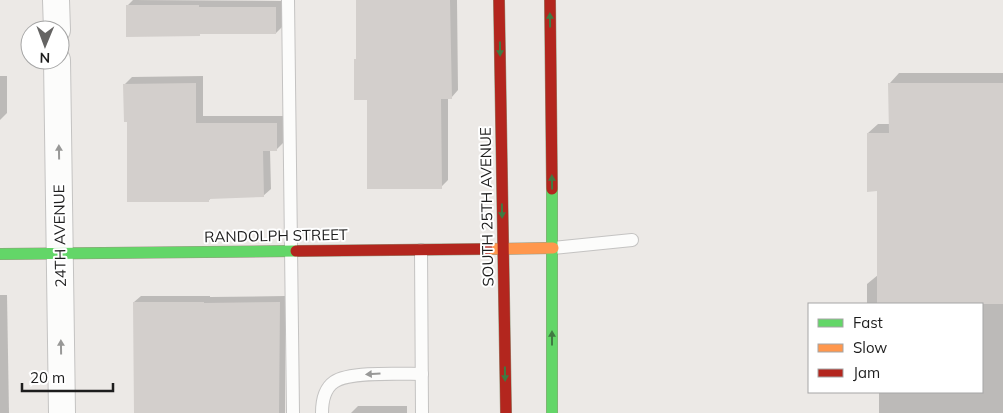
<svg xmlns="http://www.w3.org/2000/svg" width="1003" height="413" font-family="Mulish,sans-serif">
<rect width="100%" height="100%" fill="#ece9e6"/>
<g fill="#0003">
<path d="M 133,0 L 282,1 L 282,27 L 276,33 L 201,33 L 199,35 L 127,6 Z"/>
<path d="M 357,0 L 457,0 L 458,90 L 451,98 L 448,98 L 448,180 L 441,187 L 368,99 L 358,58 Z"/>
<path d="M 899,73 L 1003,73 L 1003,413 L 879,413 L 879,392 L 982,392 L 982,304 L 867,304 L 867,284 L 878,275 L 878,190 L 868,133 L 878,124 L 890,124 L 890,83 Z"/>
<path d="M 0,76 L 7,76 L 7,113 L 0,120 Z"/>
<path d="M 203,76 L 203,116 L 283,116 L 284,142 L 276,150 L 270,150 L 271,189 L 263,196 L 211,198 L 208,201 L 128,121 L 124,85 L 132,77 Z"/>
<path d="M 0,295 L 7,295 L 9,413 L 0,413 Z"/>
<path d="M 141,296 L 210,296 L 210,297 L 285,296 L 285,413 L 136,413 L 134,302 Z"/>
<path d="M 358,406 L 407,406 L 407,413 L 351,413 Z"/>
</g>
<g fill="#d3cfcc">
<path d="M 356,0 L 450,0 L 452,99 L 441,99 L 442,189 L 367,189 L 367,100 L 354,100 L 354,59 L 356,59 Z"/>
<path d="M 126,5 L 199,5 L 199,7 L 276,7 L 276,34 L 200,34 L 200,36 L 126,37 Z"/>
<path d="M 196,83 L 196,123 L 277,123 L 277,151 L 263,151 L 264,197 L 209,199 L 209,202 L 127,202 L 127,122 L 124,122 L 123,84 Z"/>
<path d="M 888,83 L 1003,83 L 1003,304 L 877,304 L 877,191 L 867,192 L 867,133 L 889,133 Z"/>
<path d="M 133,302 L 204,302 L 204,303 L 280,302 L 279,413 L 134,413 Z"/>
</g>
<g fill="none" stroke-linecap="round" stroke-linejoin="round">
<defs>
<g id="lane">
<path d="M 288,0 L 293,413"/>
<path d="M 553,248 L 632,240"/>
<path d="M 421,250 L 422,413"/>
<path d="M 322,413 C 322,401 324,389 334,382 C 349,371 402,374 422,374"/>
</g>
<g id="street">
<path d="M 56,0 L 57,30"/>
<path d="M 57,60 L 62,413"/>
</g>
<g id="fast">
<path d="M 0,254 L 296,251"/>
<path d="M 552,413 L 552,189"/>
</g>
<path id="slow" d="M 487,249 L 553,248"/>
<g id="jam">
<path d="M 499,0 L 506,413"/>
<path d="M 550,0 L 552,189"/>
<path d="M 296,251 L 487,249"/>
</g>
</defs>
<use href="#lane" stroke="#c4c3c2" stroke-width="14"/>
<use href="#street" stroke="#c4c3c2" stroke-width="28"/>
<use href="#fast" stroke="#96967d" stroke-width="12"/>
<use href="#slow" stroke="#96967d" stroke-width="12"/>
<use href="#jam" stroke="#96967d" stroke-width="12"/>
<use href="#lane" stroke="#fcfcfb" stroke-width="12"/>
<use href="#street" stroke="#fcfcfb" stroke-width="26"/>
<use href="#fast" stroke="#63d668" stroke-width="11"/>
<use href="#slow" stroke="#ff974d" stroke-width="11"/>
<use href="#jam" stroke="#b3261e" stroke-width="11"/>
</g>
<defs><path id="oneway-solid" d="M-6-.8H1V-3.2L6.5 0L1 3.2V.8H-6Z" transform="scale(1.25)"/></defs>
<g fill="#407a42">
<use href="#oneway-solid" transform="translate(550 20) rotate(-91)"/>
<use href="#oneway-solid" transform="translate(500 49) rotate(89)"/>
<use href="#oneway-solid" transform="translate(552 182) rotate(-91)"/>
<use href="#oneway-solid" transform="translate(502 211) rotate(89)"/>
<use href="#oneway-solid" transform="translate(552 338) rotate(-90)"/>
<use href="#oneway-solid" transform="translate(505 374) rotate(89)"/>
</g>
<g fill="#989897">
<use href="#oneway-solid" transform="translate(59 152) rotate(-91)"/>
<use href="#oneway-solid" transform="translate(61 347) rotate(-91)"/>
<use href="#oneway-solid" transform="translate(373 374) rotate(176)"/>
</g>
<g text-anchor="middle" stroke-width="4" stroke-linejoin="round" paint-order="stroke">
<g font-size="15" fill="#1d1d1d" stroke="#fff">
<text transform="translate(487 207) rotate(-91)" y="5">SOUTH 25TH AVENUE</text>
<text transform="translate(60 236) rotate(-91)" y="5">24TH AVENUE</text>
<text transform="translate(276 236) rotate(-1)" y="5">RANDOLPH STREET</text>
</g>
</g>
<rect x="808" y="303" width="175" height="90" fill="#ffffff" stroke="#a5a5a5"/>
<rect x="818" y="319" width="25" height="8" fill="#63d668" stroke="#a5a5a5"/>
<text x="853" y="328" font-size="15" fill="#1d1d1d">Fast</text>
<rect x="818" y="344" width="25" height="8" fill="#ff974d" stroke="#a5a5a5"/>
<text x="853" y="353" font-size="15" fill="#1d1d1d">Slow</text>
<rect x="818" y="369" width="25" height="8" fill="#b3261e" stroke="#a5a5a5"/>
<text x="853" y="378" font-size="15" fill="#1d1d1d">Jam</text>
<g transform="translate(45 45) rotate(181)"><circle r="24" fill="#ffffff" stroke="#a5a5a5"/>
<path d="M0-4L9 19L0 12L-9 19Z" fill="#656463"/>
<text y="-8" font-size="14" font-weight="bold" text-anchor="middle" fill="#1d1d1d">N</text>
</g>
<path d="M22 383v8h91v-8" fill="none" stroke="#1d1d1d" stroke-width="2.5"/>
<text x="30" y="383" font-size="15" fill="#1d1d1d" stroke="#ffffff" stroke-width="4" paint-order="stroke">20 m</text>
</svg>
